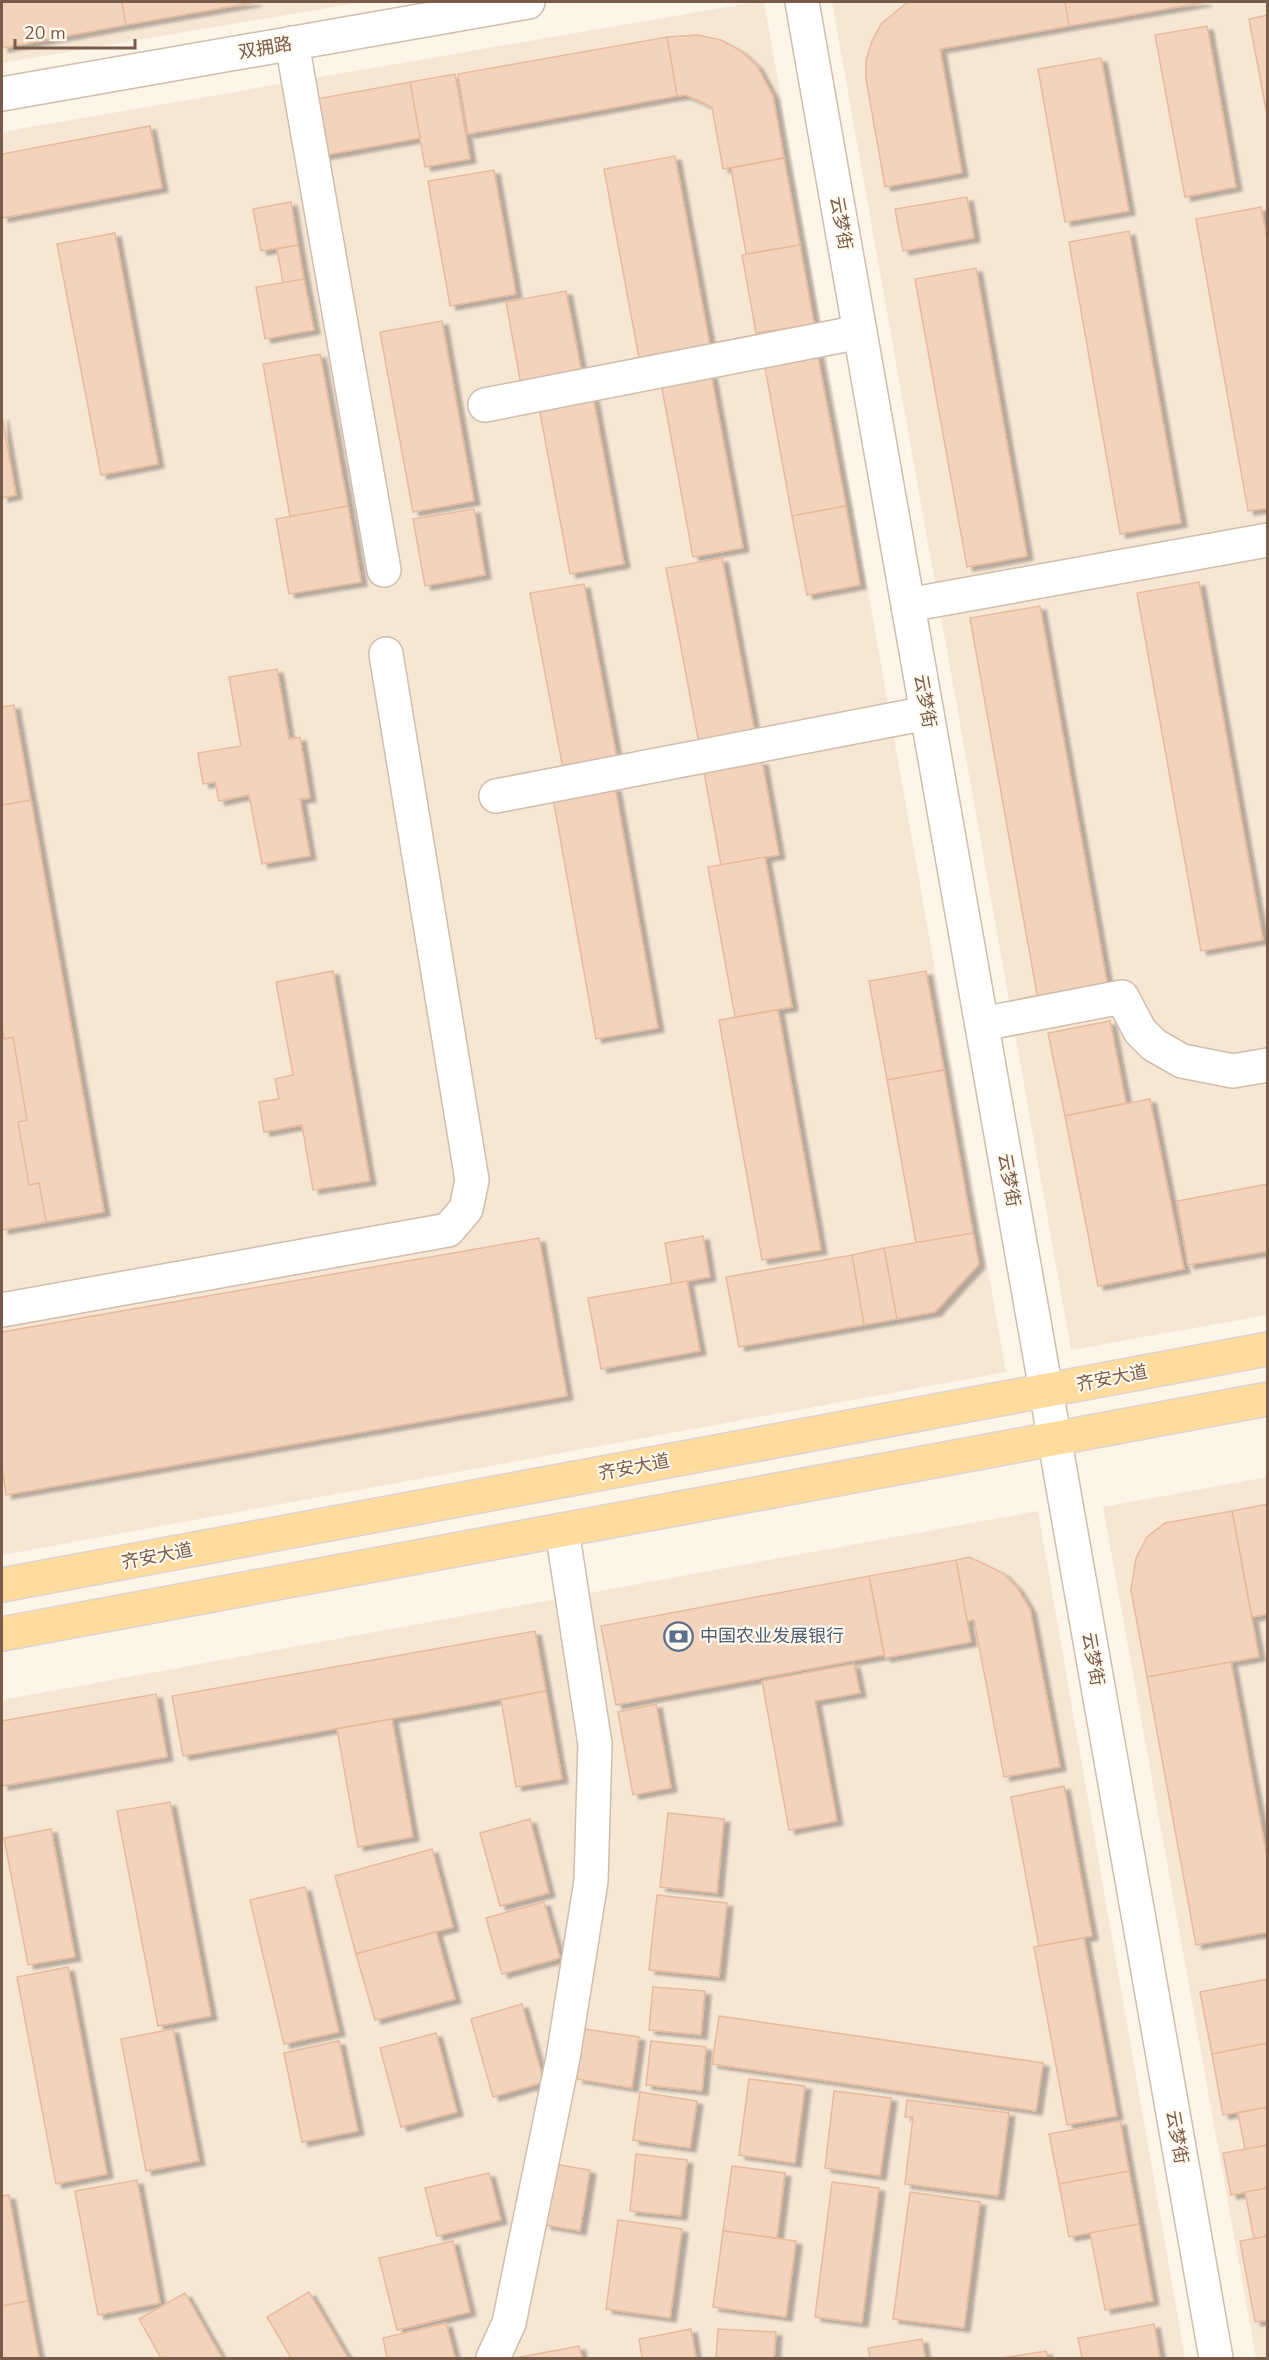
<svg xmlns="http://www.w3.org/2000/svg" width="1269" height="2360" font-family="'Nunito Sans','Noto Sans SC',sans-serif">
<defs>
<filter id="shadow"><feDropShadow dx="6" dy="4" stdDeviation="1.5" flood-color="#0004"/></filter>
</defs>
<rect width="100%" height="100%" fill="#fdf5e7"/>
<g fill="#f6e7d5">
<path d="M 2,2 L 363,2 L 2,63 Z"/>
<path d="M 755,2 L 764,2 L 1006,1372 L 2,1555 L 2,132 Z"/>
<path d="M 832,2 L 1267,2 L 1267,1315 L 1071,1350 Z"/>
<path d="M 1267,1477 L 1267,2358 L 1256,2358 L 1103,1507 Z"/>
<path d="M 1038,1511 L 1185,2358 L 2,2358 L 2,1700 Z"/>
</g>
<g fill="#f4d3bd" stroke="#e8ba9c" stroke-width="1.5" filter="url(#shadow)">
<path d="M 2,2 L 122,2 L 126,25 L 2,48 Z"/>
<path d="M 122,2 L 256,2 L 126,25 Z"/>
<path d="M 908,2 L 1065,2 L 1069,26 L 940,49 L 962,173 L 885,187 L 866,79 L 866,60 L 872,41 L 881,24 Z"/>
<path d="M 1065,2 L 1206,2 L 1069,26 Z"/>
<path d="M 1268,15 L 1268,120 L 1249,19 Z"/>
<path d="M 1207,26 L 1236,187 L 1185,197 L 1155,35 Z"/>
<path d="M 698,35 L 721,40 L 741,51 L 757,66 L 773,96 L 784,158 L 723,169 L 712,107 L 686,95 L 677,96 L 667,37 Z"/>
<path d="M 667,37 L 677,96 L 468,134 L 458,74 Z"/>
<path d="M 1101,58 L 1129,211 L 1065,222 L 1038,69 Z"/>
<path d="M 455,74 L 470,159 L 425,167 L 410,82 Z"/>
<path d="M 410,82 L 420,138 L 321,156 L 311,100 Z"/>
<path d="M 150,126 L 162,188 L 2,218 L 2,154 Z"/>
<path d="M 675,156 L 710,346 L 639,358 L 604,169 Z"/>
<path d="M 784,158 L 800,245 L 746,254 L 731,168 Z"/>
<path d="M 494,170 L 516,294 L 450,306 L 428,181 Z"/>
<path d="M 967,197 L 974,238 L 903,251 L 895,209 Z"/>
<path d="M 291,202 L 298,245 L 261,251 L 253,209 Z"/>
<path d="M 1261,207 L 1268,244 L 1268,508 L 1248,511 L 1196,219 Z"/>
<path d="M 1129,231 L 1181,523 L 1120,534 L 1069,242 Z"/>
<path d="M 115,233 L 158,464 L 101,475 L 57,244 Z"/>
<path d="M 298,245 L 304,279 L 283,283 L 277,249 Z"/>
<path d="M 800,245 L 814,324 L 756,333 L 742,255 Z"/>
<path d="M 976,268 L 1027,556 L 967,567 L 915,279 Z"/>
<path d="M 304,279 L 314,330 L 265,339 L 256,287 Z"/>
<path d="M 566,291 L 582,374 L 521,385 L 506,302 Z"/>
<path d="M 442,321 L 474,501 L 413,512 L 380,332 Z"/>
<path d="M 817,352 L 846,506 L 792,516 L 764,362 Z"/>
<path d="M 320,354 L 348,506 L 290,517 L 263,364 Z"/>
<path d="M 711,374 L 743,548 L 693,557 L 661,383 Z"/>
<path d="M 593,397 L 624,564 L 570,574 L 539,407 Z"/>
<path d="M 2,416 L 16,495 L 2,498 Z"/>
<path d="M 348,506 L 361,582 L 289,594 L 276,519 Z"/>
<path d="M 846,506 L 860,585 L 807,595 L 792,516 Z"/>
<path d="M 474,509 L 485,575 L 425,586 L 413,519 Z"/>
<path d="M 722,558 L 756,739 L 700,749 L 666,568 Z"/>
<path d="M 1199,582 L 1263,940 L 1201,951 L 1137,593 Z"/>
<path d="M 584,584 L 618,764 L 564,774 L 530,593 Z"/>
<path d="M 1040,606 L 1108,988 L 1038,1000 L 970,618 Z"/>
<path d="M 277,669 L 289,739 L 300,737 L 310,798 L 300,799 L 310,856 L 262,864 L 249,795 L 219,801 L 215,782 L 203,784 L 198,753 L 241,746 L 229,677 Z"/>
<path d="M 14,705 L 104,1212 L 2,1230 L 2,707 Z"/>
<path d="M 762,761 L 779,855 L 721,865 L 704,772 Z"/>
<path d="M 615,787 L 658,1028 L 596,1039 L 553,798 Z"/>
<path d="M 31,800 L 104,1212 L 46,1222 L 39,1183 L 29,1185 L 18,1122 L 27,1120 L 13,1037 L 4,1039 L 2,1025 L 2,805 Z"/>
<path d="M 765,857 L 792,1007 L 735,1017 L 708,867 Z"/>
<path d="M 333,971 L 370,1181 L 313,1190 L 302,1125 L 264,1132 L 259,1102 L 279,1099 L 275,1079 L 293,1075 L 276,982 Z"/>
<path d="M 926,971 L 944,1070 L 887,1080 L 869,981 Z"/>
<path d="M 778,1010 L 821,1250 L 762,1260 L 719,1020 Z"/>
<path d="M 1110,1021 L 1126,1103 L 1065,1116 L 1048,1033 Z"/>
<path d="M 944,1070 L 973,1233 L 916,1243 L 887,1080 Z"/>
<path d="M 1150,1099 L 1184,1269 L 1098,1286 L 1065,1116 Z"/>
<path d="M 1268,1184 L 1268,1251 L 1188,1265 L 1177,1201 Z"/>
<path d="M 973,1233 L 979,1264 L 935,1312 L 897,1319 L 884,1248 Z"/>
<path d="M 703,1236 L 710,1277 L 672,1284 L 665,1243 Z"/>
<path d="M 539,1238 L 567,1396 L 6,1495 L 2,1468 L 2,1332 Z"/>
<path d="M 884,1248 L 897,1319 L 864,1325 L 852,1255 Z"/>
<path d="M 852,1255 L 864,1325 L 739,1347 L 726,1277 Z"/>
<path d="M 687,1281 L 700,1351 L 601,1369 L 588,1298 Z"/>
<path d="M 1268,1504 L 1268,1614 L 1252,1617 L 1232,1511 Z"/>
<path d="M 1232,1511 L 1259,1657 L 1147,1677 L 1131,1590 L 1136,1558 L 1147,1537 L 1165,1523 Z"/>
<path d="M 969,1557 L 1003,1573 L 1018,1589 L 1030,1609 L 1060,1767 L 1004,1777 L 974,1620 L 967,1621 L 956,1560 Z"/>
<path d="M 956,1560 L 971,1642 L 885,1658 L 869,1576 Z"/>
<path d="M 869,1576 L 884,1655 L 616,1705 L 601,1626 Z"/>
<path d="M 535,1631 L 546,1691 L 183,1756 L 172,1696 Z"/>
<path d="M 1231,1662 L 1268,1863 L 1268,1932 L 1196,1945 L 1147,1677 Z"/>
<path d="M 854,1664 L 860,1693 L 815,1701 L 837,1821 L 789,1830 L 762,1681 Z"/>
<path d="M 546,1691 L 562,1779 L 516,1787 L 501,1700 Z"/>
<path d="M 156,1694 L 167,1757 L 2,1786 L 2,1721 Z"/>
<path d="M 656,1704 L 671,1788 L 633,1795 L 618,1712 Z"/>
<path d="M 392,1719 L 413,1837 L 358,1847 L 337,1729 Z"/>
<path d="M 1064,1786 L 1092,1936 L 1039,1946 L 1011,1797 Z"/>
<path d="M 170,1802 L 211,2016 L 158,2026 L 117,1811 Z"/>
<path d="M 668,1813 L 724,1819 L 717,1893 L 660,1887 Z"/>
<path d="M 530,1819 L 549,1893 L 500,1906 L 480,1833 Z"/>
<path d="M 51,1829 L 75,1957 L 28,1965 L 4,1838 Z"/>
<path d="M 432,1849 L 453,1927 L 356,1954 L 335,1876 Z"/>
<path d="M 305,1887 L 339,2032 L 284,2044 L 250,1900 Z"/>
<path d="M 657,1895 L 727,1903 L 719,1977 L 649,1970 Z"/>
<path d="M 544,1902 L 560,1958 L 502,1974 L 486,1918 Z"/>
<path d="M 436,1932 L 455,1999 L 375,2020 L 356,1954 Z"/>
<path d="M 1084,1938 L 1117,2116 L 1067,2125 L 1034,1947 Z"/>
<path d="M 68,1967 L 107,2174 L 56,2184 L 17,1977 Z"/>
<path d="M 1268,1979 L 1268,2043 L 1212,2054 L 1200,1992 Z"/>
<path d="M 653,1987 L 705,1991 L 701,2035 L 649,2030 Z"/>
<path d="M 522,2004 L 544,2082 L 493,2097 L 471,2019 Z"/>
<path d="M 719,2016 L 1043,2063 L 1036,2111 L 712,2064 Z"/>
<path d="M 173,2029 L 199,2161 L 146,2171 L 121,2039 Z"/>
<path d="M 584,2029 L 639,2037 L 632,2088 L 577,2079 Z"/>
<path d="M 436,2033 L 457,2112 L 401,2127 L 380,2048 Z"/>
<path d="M 339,2041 L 358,2131 L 302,2142 L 284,2053 Z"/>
<path d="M 651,2041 L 706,2047 L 702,2091 L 646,2085 Z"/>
<path d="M 1268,2043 L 1268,2107 L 1223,2115 L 1212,2054 Z"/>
<path d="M 749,2079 L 805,2086 L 795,2163 L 739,2155 Z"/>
<path d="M 834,2091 L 891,2098 L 880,2176 L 825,2168 Z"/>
<path d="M 640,2092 L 697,2101 L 690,2148 L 633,2140 Z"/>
<path d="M 907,2100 L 1009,2113 L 998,2196 L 905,2184 L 913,2117 L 905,2117 Z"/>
<path d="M 1268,2107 L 1268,2145 L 1245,2149 L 1238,2113 Z"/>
<path d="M 1120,2121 L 1129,2171 L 1059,2184 L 1049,2134 Z"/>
<path d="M 1268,2145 L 1268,2188 L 1231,2195 L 1223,2153 Z"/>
<path d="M 636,2154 L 687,2160 L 681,2216 L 630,2211 Z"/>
<path d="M 554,2164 L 590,2170 L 580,2231 L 545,2225 Z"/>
<path d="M 732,2166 L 785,2173 L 777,2238 L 723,2231 Z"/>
<path d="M 1129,2171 L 1139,2224 L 1069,2237 L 1059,2184 Z"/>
<path d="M 489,2173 L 501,2220 L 437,2236 L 425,2188 Z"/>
<path d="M 137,2180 L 160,2303 L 98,2315 L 75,2191 Z"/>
<path d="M 832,2182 L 879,2188 L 862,2323 L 815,2317 Z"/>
<path d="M 1268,2188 L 1268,2236 L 1254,2239 L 1245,2192 Z"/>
<path d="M 910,2192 L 980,2202 L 964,2328 L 893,2319 Z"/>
<path d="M 9,2195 L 28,2301 L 2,2306 L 2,2196 Z"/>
<path d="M 618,2220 L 682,2229 L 670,2318 L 606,2309 Z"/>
<path d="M 1139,2224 L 1153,2301 L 1105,2310 L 1090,2233 Z"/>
<path d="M 723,2231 L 796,2241 L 786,2317 L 713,2307 Z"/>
<path d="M 1268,2236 L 1268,2320 L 1255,2322 L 1240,2241 Z"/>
<path d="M 453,2241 L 470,2312 L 397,2330 L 379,2258 Z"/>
<path d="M 309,2292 L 348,2358 L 291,2358 L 267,2317 Z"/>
<path d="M 185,2293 L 222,2358 L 161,2358 L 139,2319 Z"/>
<path d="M 28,2301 L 39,2358 L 2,2358 L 2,2306 Z"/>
<path d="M 446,2323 L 455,2358 L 387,2358 L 383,2338 Z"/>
<path d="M 1154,2324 L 1160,2358 L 1082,2358 L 1078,2338 Z"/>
<path d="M 691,2329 L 696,2358 L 642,2358 L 639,2339 Z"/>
<path d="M 718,2329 L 776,2332 L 774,2358 L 716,2358 Z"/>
<path d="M 922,2339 L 925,2358 L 870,2358 L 868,2348 Z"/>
<path d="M 579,2346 L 582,2358 L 515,2358 Z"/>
<path d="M 1046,2351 L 1048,2358 L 1003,2358 Z"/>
</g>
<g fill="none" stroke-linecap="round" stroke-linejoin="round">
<defs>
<g id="minor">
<path d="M 802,2 L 1216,2358"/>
<path d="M 292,43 L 384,570"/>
<path d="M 2,94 L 528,2"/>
<path d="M 485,405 L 860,332"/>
<path d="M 908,605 L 1268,540"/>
<path d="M 496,796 L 927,713"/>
<path d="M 982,1024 L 1122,997 L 1140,1031 L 1154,1045 L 1182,1061 L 1233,1071 L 1268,1065"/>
<path d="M 2,1310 L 448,1230 L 466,1209 L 472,1180 L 386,654"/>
<path d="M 493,2358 L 509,2323 L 563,2058 L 591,1881 L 595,1744 L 562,1530"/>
</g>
<g id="major">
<path d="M 2,1585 L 1268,1349"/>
<path d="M 2,1634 L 1268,1399"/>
</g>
</defs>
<use href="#minor" stroke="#d0bdab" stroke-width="36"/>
<use href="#major" stroke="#dcd4d0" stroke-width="36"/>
<use href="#minor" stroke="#fff" stroke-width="33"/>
<use href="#major" stroke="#ffdb9d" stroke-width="33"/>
</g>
<defs>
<symbol id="bank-ring" viewBox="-11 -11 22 22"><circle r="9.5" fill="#fff9ee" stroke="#5c6f8a" stroke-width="1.5"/><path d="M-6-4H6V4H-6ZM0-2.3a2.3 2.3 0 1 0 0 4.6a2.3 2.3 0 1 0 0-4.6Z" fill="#5c6f8a"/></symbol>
</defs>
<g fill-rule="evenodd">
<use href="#bank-ring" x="662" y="1620" width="33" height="33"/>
</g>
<g text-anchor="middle" stroke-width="4.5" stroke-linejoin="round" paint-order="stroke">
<g font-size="18" fill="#795b49" stroke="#fff9ee">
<text transform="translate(265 48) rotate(-10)" y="6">双拥路</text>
<text transform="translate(841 223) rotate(80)" y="6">云梦街</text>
<text transform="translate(925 701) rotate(80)" y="6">云梦街</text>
<text transform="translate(1009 1180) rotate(80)" y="6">云梦街</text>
<text transform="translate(1112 1378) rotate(-11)" y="6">齐安大道</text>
<text transform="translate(634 1467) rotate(-11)" y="6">齐安大道</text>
<text transform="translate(157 1556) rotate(-11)" y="6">齐安大道</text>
<text transform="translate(1093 1659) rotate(80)" y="6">云梦街</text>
<text transform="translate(1177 2137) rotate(80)" y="6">云梦街</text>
</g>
<g font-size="18" fill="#4e5e75" stroke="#fff9ee" text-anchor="start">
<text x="700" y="1642">中国农业发展银行</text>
</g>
</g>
<rect width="1269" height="2360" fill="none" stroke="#795b49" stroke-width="6"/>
<path d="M15 39v9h120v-9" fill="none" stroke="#795b49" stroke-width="3"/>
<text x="24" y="39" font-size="18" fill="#795b49" stroke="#fff9ee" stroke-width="4.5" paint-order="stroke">20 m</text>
</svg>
